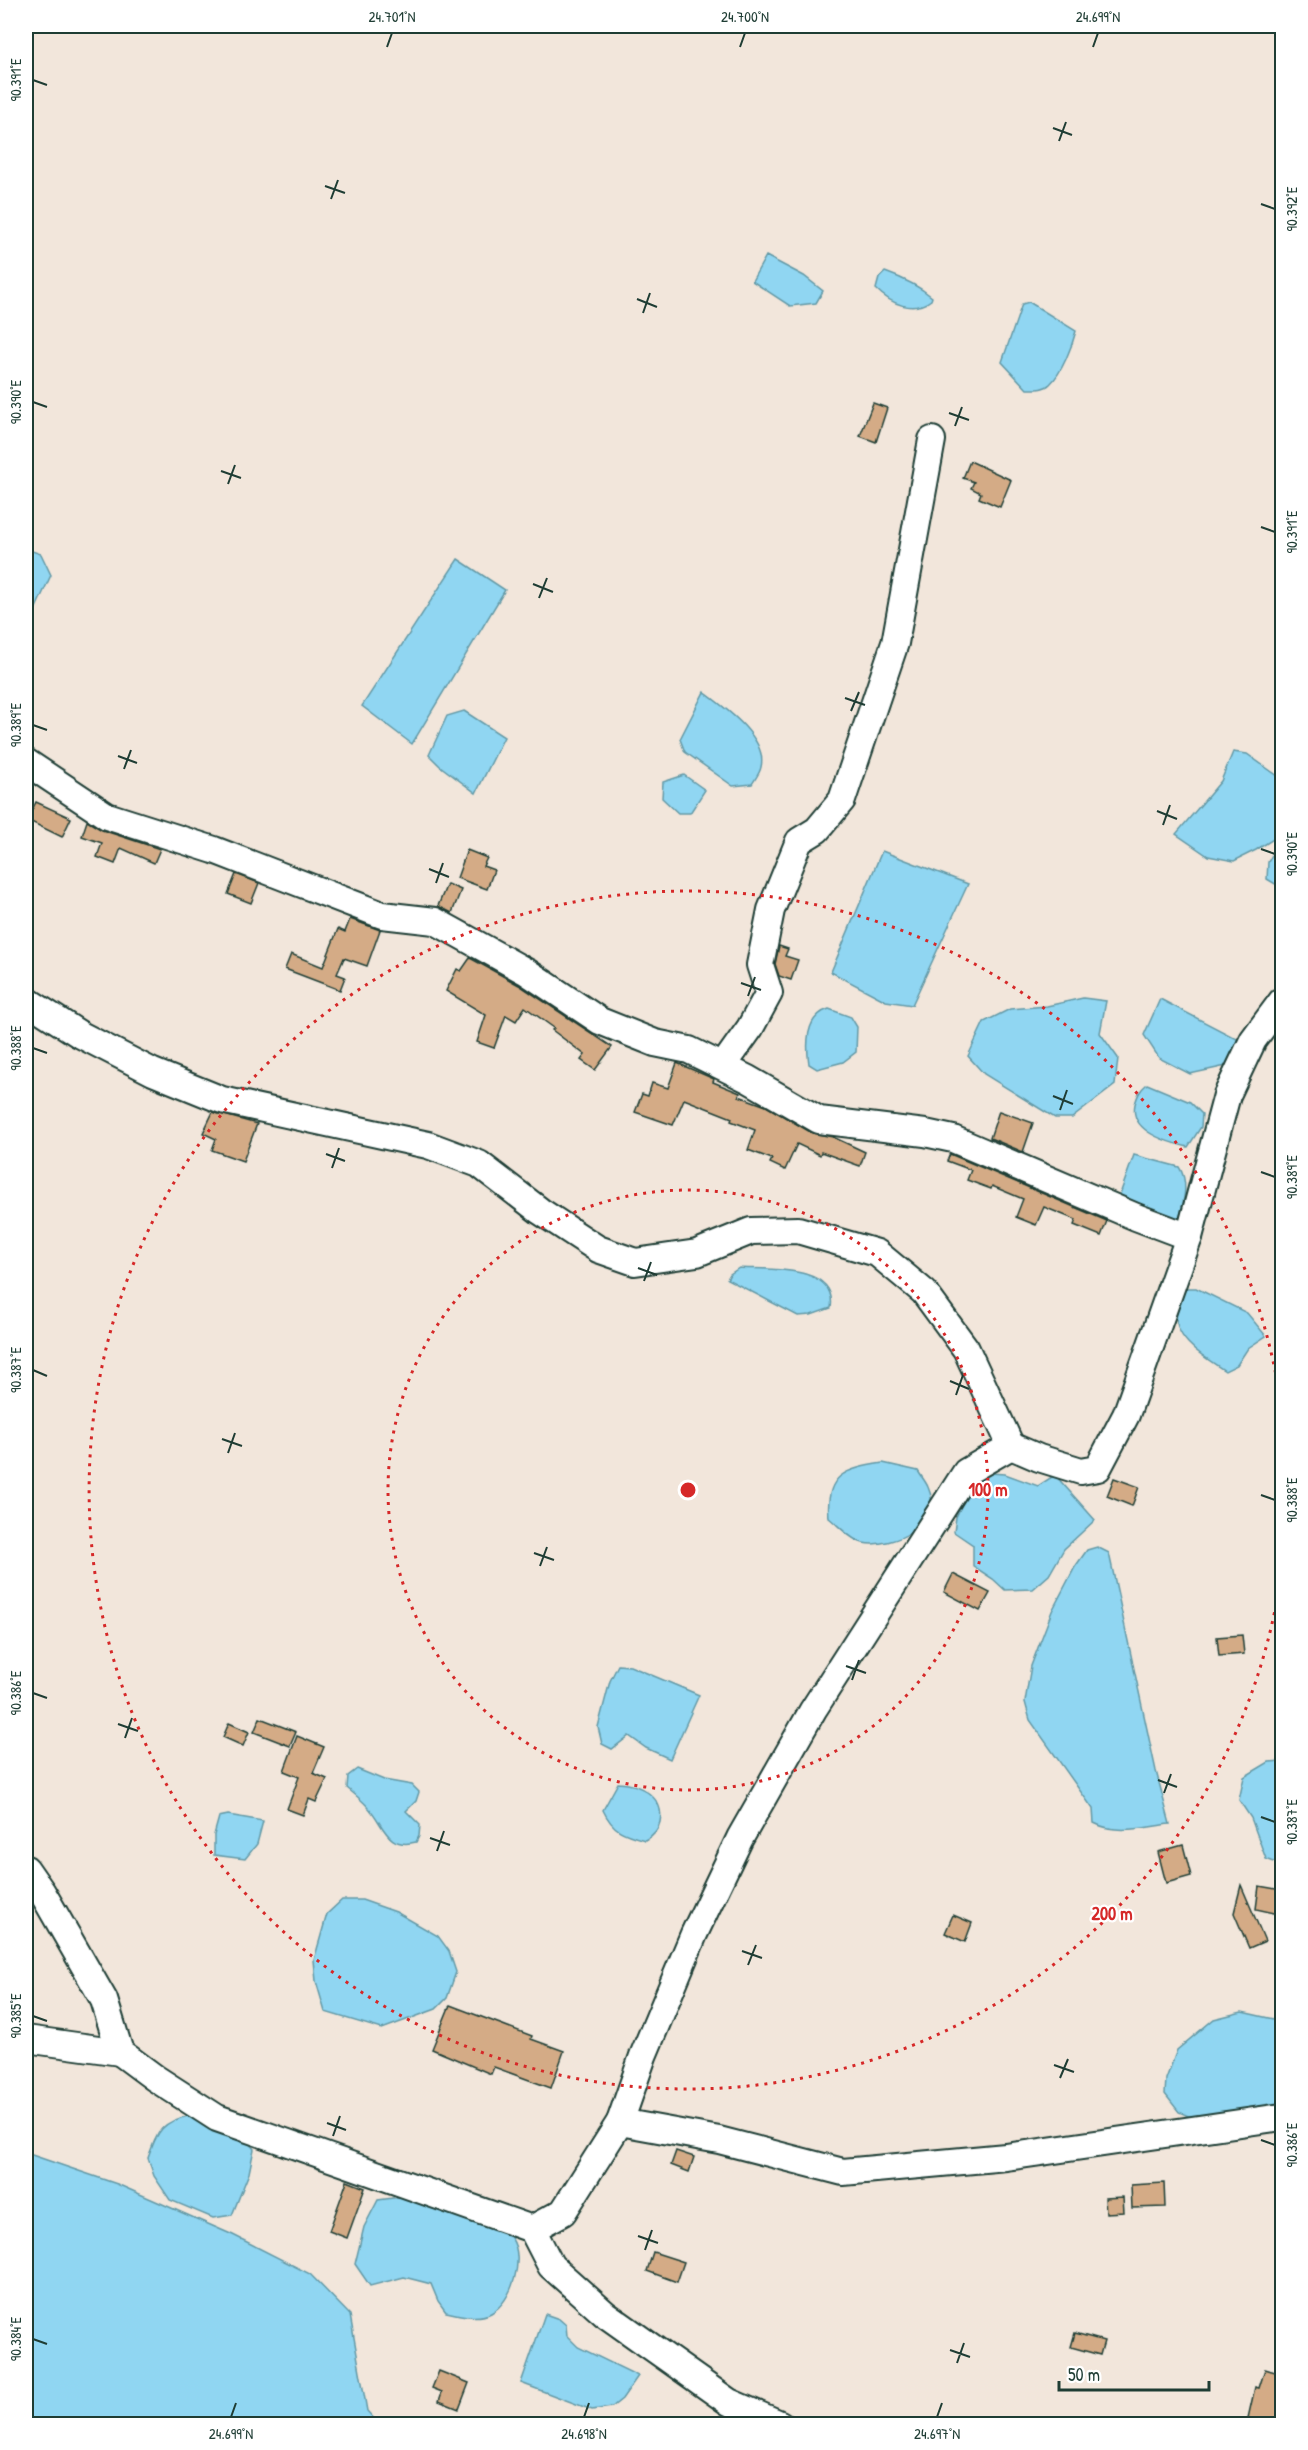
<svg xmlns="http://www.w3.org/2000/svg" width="1308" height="2450" font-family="'Patrick Hand',sans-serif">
<rect width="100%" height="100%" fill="#f2e6db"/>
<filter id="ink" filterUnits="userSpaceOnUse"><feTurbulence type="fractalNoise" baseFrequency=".0167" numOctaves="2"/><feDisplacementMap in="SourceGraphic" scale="12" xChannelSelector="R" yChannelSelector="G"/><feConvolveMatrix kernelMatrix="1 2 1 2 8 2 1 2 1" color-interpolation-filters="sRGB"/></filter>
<g filter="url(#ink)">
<g fill="#90d6f2" stroke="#6399a6" stroke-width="1.5">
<path d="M 766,256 L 804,276 L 823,291 L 816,303 L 790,306 L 752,281 Z"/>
<path d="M 885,272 C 902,278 918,285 932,297 L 931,300 C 913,314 891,304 876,289 L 879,278 Z"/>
<path d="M 1029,302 L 1076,331 C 1072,346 1062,373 1050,384 C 1044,390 1035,389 1027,389 L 1002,362 L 1022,304 Z"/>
<path d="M 26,549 L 41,554 L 51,575 L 26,630 Z"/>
<path d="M 458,559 L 505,590 L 412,744 L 362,706 Z"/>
<path d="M 704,692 C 724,707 768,738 761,767 C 760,773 755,779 752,784 L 733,786 L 685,752 L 680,739 Z"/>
<path d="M 464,711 L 504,737 L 476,793 L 440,766 L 429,755 L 447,716 Z"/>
<path d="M 1233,752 L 1247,754 L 1282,779 L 1282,824 L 1275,838 L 1256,850 L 1234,861 L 1208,856 L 1176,834 L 1221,781 Z"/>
<path d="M 684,775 L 705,790 L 690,813 L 678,813 L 662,798 L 663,782 Z"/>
<path d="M 1282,838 L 1282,888 L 1267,879 L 1268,862 Z"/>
<path d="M 882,851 L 968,884 L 912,1005 L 886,1001 L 831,972 Z"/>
<path d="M 1083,998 L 1106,1001 L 1100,1033 L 1118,1058 L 1115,1085 L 1072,1118 L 1055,1118 L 984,1074 L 968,1056 L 984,1022 L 1010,1009 L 1047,1006 Z"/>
<path d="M 1160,999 L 1241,1041 L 1226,1066 L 1190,1074 L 1159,1058 L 1144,1035 Z"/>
<path d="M 829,1009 L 851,1017 L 857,1027 L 856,1052 L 843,1062 L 817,1069 L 809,1064 C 806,1044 806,1016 829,1009 Z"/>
<path d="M 1147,1084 L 1190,1102 L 1202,1114 L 1201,1127 L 1188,1147 C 1166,1142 1129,1131 1135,1104 C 1138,1094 1140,1090 1147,1084 Z"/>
<path d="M 1134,1155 L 1179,1167 C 1189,1181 1184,1200 1180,1216 L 1168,1222 L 1119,1197 Z"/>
<path d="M 739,1268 C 767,1270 838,1264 831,1308 L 811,1315 L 798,1316 L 727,1279 L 730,1274 Z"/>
<path d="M 1186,1288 L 1196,1288 L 1247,1313 L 1266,1336 L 1248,1348 L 1237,1365 L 1225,1371 C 1206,1358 1171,1339 1177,1311 C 1178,1303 1183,1295 1186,1288 Z"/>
<path d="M 883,1463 L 918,1471 C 921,1476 926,1482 928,1487 C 945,1523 893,1549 863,1543 C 851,1540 839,1526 829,1518 C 825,1474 845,1469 883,1463 Z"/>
<path d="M 989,1473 L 1005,1474 L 1038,1486 L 1055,1475 L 1095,1520 L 1064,1549 L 1049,1575 L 1033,1589 L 1005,1590 L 993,1579 L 973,1566 L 973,1545 L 954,1532 L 956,1517 L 973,1481 Z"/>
<path d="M 1097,1547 L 1109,1553 L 1156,1771 L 1170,1824 C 1144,1827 1117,1835 1094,1823 L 1093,1809 L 1030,1720 L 1025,1702 L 1031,1666 L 1052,1611 L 1075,1567 L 1087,1550 Z"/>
<path d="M 618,1665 L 630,1666 L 699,1695 L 670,1759 L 646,1748 L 629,1736 L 612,1749 L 602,1744 L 598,1727 L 610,1681 Z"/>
<path d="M 1282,1761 L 1282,1865 L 1266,1859 L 1251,1818 L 1239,1800 L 1244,1777 L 1269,1762 Z"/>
<path d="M 357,1769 L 384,1780 L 412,1785 L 419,1792 L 416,1801 L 406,1811 L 420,1825 L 419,1836 L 416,1842 C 386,1850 384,1824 368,1807 C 362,1800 354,1794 347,1788 L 348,1776 Z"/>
<path d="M 618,1783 C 640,1783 665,1798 660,1822 C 658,1831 652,1836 645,1840 C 623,1834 613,1831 603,1810 Z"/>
<path d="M 228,1815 L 263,1821 L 257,1844 L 245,1859 L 214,1855 L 214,1835 L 219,1817 Z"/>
<path d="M 342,1900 L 362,1900 L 396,1912 L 438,1936 L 449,1951 L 456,1972 L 447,1998 L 436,2009 L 382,2029 L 325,2012 L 316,1981 L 314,1960 L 327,1914 Z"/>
<path d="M 1242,2012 L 1273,2019 L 1282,2028 L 1282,2099 L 1271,2108 L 1195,2119 L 1179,2112 L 1165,2094 L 1166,2079 L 1177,2050 L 1214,2019 Z"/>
<path d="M 191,2115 L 248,2142 L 254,2149 L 249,2173 L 232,2215 L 213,2218 L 170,2200 L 154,2176 L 148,2158 C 158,2130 161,2122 191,2115 Z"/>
<path d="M 26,2153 L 117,2184 L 233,2235 L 310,2274 L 350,2315 L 367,2411 L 379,2424 L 26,2424 Z"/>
<path d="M 416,2195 C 439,2204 500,2220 512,2239 C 525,2259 512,2302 491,2313 C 479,2320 459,2315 446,2312 L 438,2301 L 431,2284 L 404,2277 L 370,2286 L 355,2264 L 364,2227 L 378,2200 Z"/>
<path d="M 545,2314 L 559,2319 L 566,2325 L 567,2336 L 578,2347 L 638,2376 L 622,2399 L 612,2407 L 592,2410 L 521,2383 Z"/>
</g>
<g fill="#d4ab86" stroke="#1f3d34" stroke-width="1.5">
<path d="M 873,403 L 887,408 L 876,442 L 860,436 Z"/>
<path d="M 970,461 L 1011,480 L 1000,507 L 979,498 L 981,493 L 971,488 L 974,482 L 963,478 Z"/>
<path d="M 36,802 L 71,818 L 62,837 L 27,820 Z"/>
<path d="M 87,821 L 102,830 L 160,849 L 154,863 L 121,848 L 115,864 L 97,857 L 102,843 L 82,836 Z"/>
<path d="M 467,850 L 487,858 L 483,866 L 494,870 L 487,889 L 457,878 Z"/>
<path d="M 236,874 L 259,883 L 251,903 L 228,894 Z"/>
<path d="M 447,884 L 461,890 L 452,913 L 438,906 Z"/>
<path d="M 350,919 L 380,930 L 367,966 L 344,958 L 337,974 L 345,977 L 340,990 L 285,969 L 291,954 L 323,967 L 338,929 L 345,932 Z"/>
<path d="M 779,946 L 788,949 L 785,956 L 798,960 L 791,980 L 779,976 L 775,964 Z"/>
<path d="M 470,958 L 519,985 L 612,1047 L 595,1070 L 581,1060 L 585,1055 L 552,1030 L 554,1028 L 525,1007 L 516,1021 L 506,1015 L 494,1048 L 477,1042 L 486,1015 L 446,991 L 457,969 L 461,971 Z"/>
<path d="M 677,1063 L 714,1079 L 713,1082 L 740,1093 L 739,1096 L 766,1106 L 812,1133 L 833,1137 L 865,1152 L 860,1166 L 821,1152 L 820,1155 L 797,1144 L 785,1170 L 770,1163 L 772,1159 L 748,1150 L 755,1130 L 731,1121 L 732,1118 L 684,1099 L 673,1125 L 635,1112 L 642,1094 L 648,1096 L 652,1083 L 668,1088 Z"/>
<path d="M 999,1111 L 1033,1123 L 1023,1152 L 990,1138 Z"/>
<path d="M 213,1112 L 257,1124 L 243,1161 L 212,1150 L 216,1139 L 203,1133 Z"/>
<path d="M 950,1154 L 1107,1221 L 1101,1236 L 1074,1225 L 1076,1220 L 1044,1207 L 1036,1225 L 1016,1217 L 1023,1199 L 992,1186 L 991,1189 L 967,1180 L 971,1170 L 947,1161 Z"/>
<path d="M 1114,1478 L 1139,1487 L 1132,1506 L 1107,1496 Z"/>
<path d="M 953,1574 L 990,1593 L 980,1611 L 944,1592 Z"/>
<path d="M 1242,1635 L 1244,1654 L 1219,1656 L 1217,1637 Z"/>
<path d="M 260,1718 L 296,1732 L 290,1746 L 254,1732 Z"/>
<path d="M 229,1723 L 249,1732 L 243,1746 L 223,1737 Z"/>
<path d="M 297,1736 L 324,1747 L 313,1773 L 327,1779 L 316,1802 L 309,1799 L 303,1815 L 287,1809 L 299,1777 L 284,1771 Z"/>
<path d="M 1183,1845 L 1191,1876 L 1166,1883 L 1158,1852 Z"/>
<path d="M 1241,1885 L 1265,1941 L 1249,1948 L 1234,1913 Z"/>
<path d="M 1259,1886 L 1282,1890 L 1279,1914 L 1256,1909 Z"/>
<path d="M 953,1915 L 972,1923 L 965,1942 L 945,1933 Z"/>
<path d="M 450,2005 L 532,2036 L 531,2039 L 564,2051 L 551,2088 L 494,2067 L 491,2074 L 432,2049 Z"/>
<path d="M 676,2151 L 694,2157 L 689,2172 L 671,2165 Z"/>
<path d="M 347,2181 L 365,2188 L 347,2238 L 329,2231 Z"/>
<path d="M 1164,2183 L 1165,2207 L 1132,2208 L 1131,2185 Z"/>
<path d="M 1123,2197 L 1124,2212 L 1106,2213 L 1105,2198 Z"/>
<path d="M 653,2252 L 684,2262 L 677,2282 L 647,2271 Z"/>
<path d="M 1075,2333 L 1104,2341 L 1100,2355 L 1071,2347 Z"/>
<path d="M 1265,2369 L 1282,2374 L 1282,2403 L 1275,2424 L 1267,2424 L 1248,2418 L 1255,2387 L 1259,2388 Z"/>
<path d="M 439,2371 L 469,2383 L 459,2409 L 439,2401 L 442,2392 L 432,2388 Z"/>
</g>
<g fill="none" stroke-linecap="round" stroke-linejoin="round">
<defs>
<g id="minor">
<path d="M 26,762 L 107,816 L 214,850 L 382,915 L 435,921 L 527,972 L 600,1021 L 655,1043 L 689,1050 L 748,1079 L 819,1120 L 925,1133 L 953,1139 L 1136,1217 L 1189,1237"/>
<path d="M 26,1000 L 79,1034 L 153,1072 L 222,1100 L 428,1145 L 479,1164 L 540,1211 L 598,1249 L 635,1262 L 697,1253 L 751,1231 L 798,1230 L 877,1253 L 924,1292 L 966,1349 L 1011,1446"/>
<path d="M 723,1066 L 750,1028 L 769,993 L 760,965 L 771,910 L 799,841 L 817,830 L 842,800 L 895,643 L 932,440"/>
<path d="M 26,1869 L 42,1892 L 104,2000 L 120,2052 L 155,2078 L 217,2118 L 532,2229 L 551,2266 L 605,2314 L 729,2402 L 780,2424"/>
<path d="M 26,2039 L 120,2052"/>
<path d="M 620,2122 L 719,2140 L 843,2172 L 1006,2157 L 1282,2117"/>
<path d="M 532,2229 L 563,2212 L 620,2122 L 643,2056 L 694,1934 L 740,1838 L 813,1710 L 966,1472 L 1011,1446 L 1039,1458 L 1081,1471 L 1098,1468 L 1126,1415 L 1189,1237 L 1227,1095 L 1253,1040 L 1282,1001"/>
</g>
</defs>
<use href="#minor" stroke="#1f3d34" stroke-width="30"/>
<use href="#minor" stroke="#fff" stroke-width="26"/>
</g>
</g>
<path fill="none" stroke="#1f3d34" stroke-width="2" d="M 387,47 L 392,33M 740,47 L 745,33M 1093,47 L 1098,33M 33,80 L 47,85M 1053,128 L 1072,135M 1059,141 L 1066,122M 325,186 L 345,193M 331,199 L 338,180M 1261,204 L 1275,209M 637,299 L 657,307M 643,313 L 650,293M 33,402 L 47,407M 949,413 L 969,420M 955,426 L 962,407M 221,471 L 241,478M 228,484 L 235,465M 1261,527 L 1275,532M 533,584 L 553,592M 539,598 L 547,578M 845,698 L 865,705M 851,711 L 859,692M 33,725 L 47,730M 118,756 L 137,763M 124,769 L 131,750M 1157,811 L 1177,819M 1163,825 L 1170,805M 1261,849 L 1275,854M 429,869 L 449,877M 436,883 L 443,863M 741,983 L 761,990M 748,996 L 755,977M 33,1048 L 47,1053M 1053,1096 L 1073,1104M 1060,1110 L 1067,1090M 326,1154 L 345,1161M 332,1168 L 339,1148M 1261,1172 L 1275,1177M 638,1268 L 657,1275M 644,1281 L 651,1262M 33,1370 L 47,1376M 950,1381 L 969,1389M 956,1395 L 963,1375M 222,1439 L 242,1446M 228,1453 L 235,1433M 1261,1495 L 1275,1500M 534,1553 L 554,1560M 540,1566 L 547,1547M 846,1666 L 866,1673M 852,1680 L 859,1660M 33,1693 L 47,1698M 118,1724 L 138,1731M 125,1738 L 132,1718M 1158,1780 L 1177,1787M 1164,1793 L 1171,1774M 1261,1817 L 1275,1822M 430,1838 L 450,1845M 437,1851 L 444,1831M 742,1951 L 762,1958M 748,1965 L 756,1945M 33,2016 L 47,2021M 1054,2065 L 1074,2072M 1060,2078 L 1068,2059M 327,2123 L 346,2130M 333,2136 L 340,2116M 1261,2140 L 1275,2145M 638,2236 L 658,2243M 645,2250 L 652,2230M 33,2339 L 47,2344M 950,2350 L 970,2357M 957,2363 L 964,2343M 231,2417 L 236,2403M 584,2417 L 589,2403M 937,2417 L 942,2403"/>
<g fill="none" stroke="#d62828" stroke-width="3" stroke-dasharray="3 6">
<circle cx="688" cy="1490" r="300"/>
<path d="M1282 1568A599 599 0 1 1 1282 1412"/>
</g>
<circle cx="688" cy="1490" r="9" fill="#d62828" stroke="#fff" stroke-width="3"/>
<g font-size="18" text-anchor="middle" font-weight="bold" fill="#d62828" stroke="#fff" stroke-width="4.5" stroke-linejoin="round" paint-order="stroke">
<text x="988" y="1496">100 m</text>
<text x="1112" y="1920">200 m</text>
</g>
<rect width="1308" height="2450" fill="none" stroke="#fff" stroke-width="66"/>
<path d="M1059 2381v9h150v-9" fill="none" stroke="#1f3d34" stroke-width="3"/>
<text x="1068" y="2381" font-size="18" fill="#1f3d34" stroke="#ffffff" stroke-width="4.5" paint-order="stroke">50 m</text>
<rect x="33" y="33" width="1242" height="2384" fill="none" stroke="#1f3d34" stroke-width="2"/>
<g font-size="15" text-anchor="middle" fill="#1f3d34">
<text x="392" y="22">24.701°N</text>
<text x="745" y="22">24.700°N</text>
<text x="1098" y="22">24.699°N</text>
<text transform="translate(16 80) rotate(-90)" y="5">90.391°E</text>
<text transform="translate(1292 209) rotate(-90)" y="5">90.392°E</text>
<text transform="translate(16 402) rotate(-90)" y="5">90.390°E</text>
<text transform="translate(1292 532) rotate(-90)" y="5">90.391°E</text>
<text transform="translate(16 725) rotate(-90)" y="5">90.389°E</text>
<text transform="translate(1292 854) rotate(-90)" y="5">90.390°E</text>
<text transform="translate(16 1048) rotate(-90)" y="5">90.388°E</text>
<text transform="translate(1292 1177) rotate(-90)" y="5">90.389°E</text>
<text transform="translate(16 1370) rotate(-90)" y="5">90.387°E</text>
<text transform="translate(1292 1500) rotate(-90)" y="5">90.388°E</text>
<text transform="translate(16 1693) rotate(-90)" y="5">90.386°E</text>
<text transform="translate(1292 1822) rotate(-90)" y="5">90.387°E</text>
<text transform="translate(16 2016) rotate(-90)" y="5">90.385°E</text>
<text transform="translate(1292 2145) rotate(-90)" y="5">90.386°E</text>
<text transform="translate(16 2339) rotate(-90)" y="5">90.384°E</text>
<text x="231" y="2439">24.699°N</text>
<text x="584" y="2439">24.698°N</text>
<text x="937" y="2439">24.697°N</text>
</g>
</svg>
